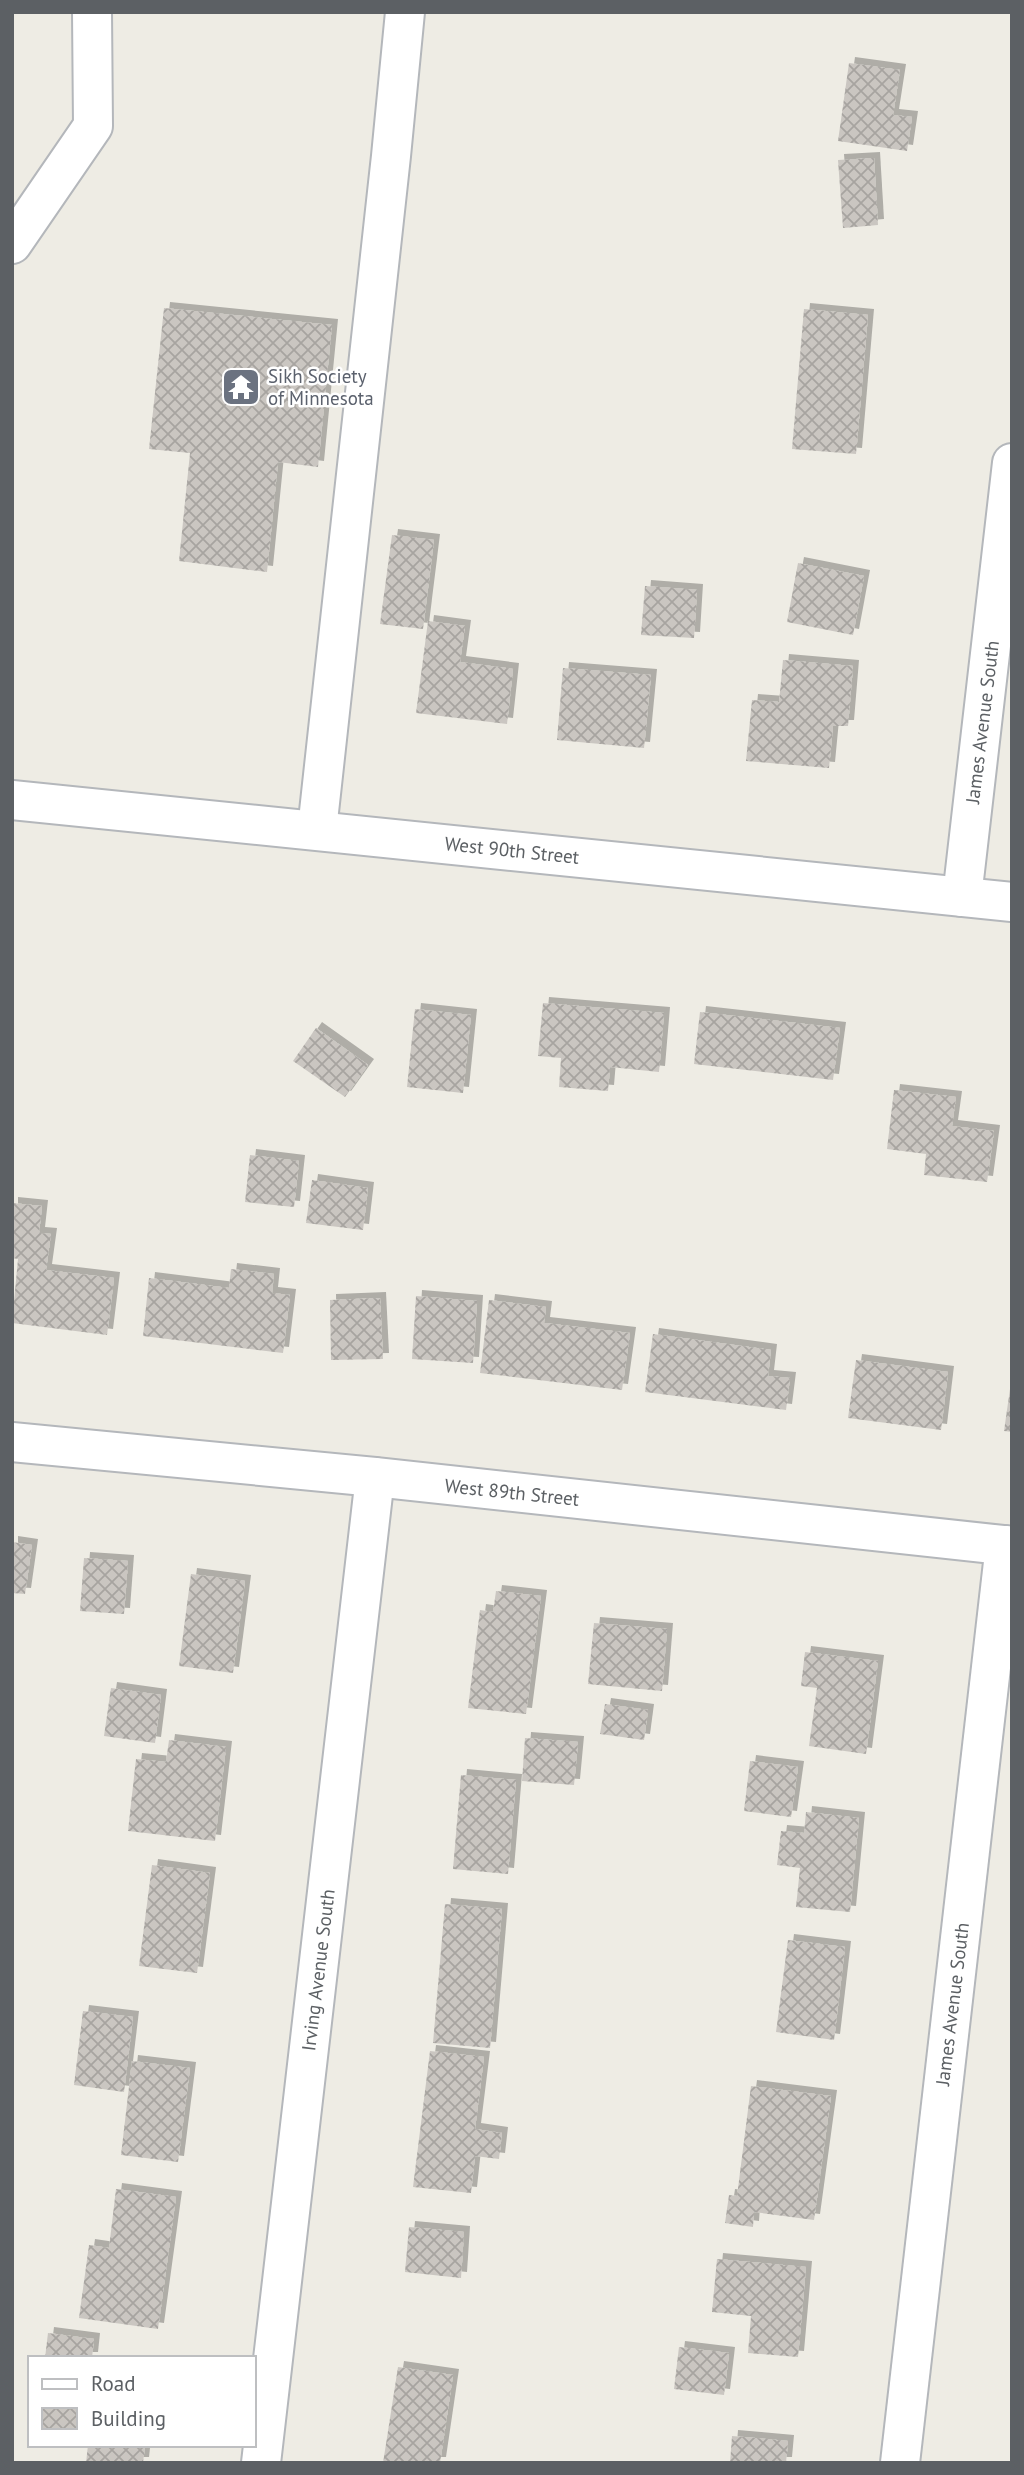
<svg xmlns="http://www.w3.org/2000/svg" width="1024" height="2475" font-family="'PT Sans',sans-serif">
<defs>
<pattern id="building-cross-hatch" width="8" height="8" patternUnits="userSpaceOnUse" patternTransform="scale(1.75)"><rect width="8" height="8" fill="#cac6c1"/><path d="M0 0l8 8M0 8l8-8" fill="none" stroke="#a7a4a0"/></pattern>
<filter id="shadow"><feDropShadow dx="6" dy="-6" stdDeviation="0" flood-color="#0004"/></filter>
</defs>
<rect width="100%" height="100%" fill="#eeece4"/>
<g fill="url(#building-cross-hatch)" filter="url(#shadow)">
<path d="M 849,63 L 900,70 L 893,115 L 912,117 L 907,151 L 838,141 Z"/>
<path d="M 874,158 L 878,225 L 843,228 L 838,160 Z"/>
<path d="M 164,308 L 332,325 L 318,467 L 278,462 L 267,572 L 179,561 L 190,453 L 149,449 Z"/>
<path d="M 804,309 L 868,315 L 856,454 L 792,449 Z"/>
<path d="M 392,535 L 434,540 L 423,629 L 380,624 Z"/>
<path d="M 798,563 L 864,576 L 853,635 L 787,622 Z"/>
<path d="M 645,586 L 697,590 L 694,638 L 641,635 Z"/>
<path d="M 428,621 L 465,626 L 460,662 L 513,669 L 507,724 L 416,713 Z"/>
<path d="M 783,660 L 853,666 L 848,726 L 833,726 L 829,768 L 746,761 L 752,700 L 779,702 Z"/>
<path d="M 563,668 L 651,675 L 644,748 L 557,740 Z"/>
<path d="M 543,1003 L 664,1013 L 659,1072 L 610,1067 L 608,1091 L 559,1087 L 561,1058 L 538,1056 Z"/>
<path d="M 415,1009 L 471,1015 L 463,1093 L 407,1087 Z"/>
<path d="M 700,1012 L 840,1028 L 833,1080 L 694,1064 Z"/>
<path d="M 316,1028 L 368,1065 L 345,1097 L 293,1061 Z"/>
<path d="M 894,1090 L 956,1097 L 952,1126 L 994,1131 L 987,1182 L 924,1175 L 926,1154 L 887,1149 Z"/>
<path d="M 250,1155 L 299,1161 L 294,1207 L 245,1202 Z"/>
<path d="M 312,1180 L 368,1188 L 363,1230 L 306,1223 Z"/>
<path d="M 12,1203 L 42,1206 L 39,1233 L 51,1234 L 46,1270 L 114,1278 L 107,1335 L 12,1323 L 18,1259 L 12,1258 Z"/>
<path d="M 231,1269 L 274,1274 L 272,1293 L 290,1295 L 283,1353 L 143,1336 L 149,1278 L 229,1288 Z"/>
<path d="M 416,1296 L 477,1301 L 473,1363 L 412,1359 Z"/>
<path d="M 380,1298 L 383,1359 L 331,1360 L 330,1300 Z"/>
<path d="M 489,1300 L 546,1307 L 544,1323 L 630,1333 L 622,1390 L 480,1373 Z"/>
<path d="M 653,1334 L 771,1350 L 768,1376 L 790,1378 L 786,1410 L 645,1392 Z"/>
<path d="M 856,1360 L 948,1372 L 941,1430 L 848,1418 Z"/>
<path d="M 1010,1389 L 1012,1389 L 1012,1432 L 1004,1431 Z"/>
<path d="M 12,1542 L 32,1545 L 25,1594 L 12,1593 Z"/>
<path d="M 84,1558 L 128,1561 L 124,1614 L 80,1611 Z"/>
<path d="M 191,1574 L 245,1581 L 233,1673 L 179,1666 Z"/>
<path d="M 496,1591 L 541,1596 L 526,1714 L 468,1708 L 480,1610 L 493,1612 Z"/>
<path d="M 594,1623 L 667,1629 L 662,1691 L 588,1684 Z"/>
<path d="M 805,1652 L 878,1661 L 866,1754 L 809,1746 L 817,1688 L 801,1686 Z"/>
<path d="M 111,1688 L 161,1695 L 155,1743 L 104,1736 Z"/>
<path d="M 605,1704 L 648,1710 L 644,1740 L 600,1734 Z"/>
<path d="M 525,1738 L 578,1742 L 574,1785 L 522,1781 Z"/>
<path d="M 169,1740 L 226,1747 L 215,1841 L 128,1831 L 136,1759 L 166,1762 Z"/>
<path d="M 750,1761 L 798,1767 L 791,1817 L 744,1811 Z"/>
<path d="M 461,1775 L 516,1780 L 508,1874 L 453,1869 Z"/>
<path d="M 806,1812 L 859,1818 L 850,1912 L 796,1907 L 800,1868 L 777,1865 L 781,1831 L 804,1833 Z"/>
<path d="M 152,1865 L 210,1873 L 197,1973 L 139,1966 Z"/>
<path d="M 445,1904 L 502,1909 L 490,2048 L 433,2043 Z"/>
<path d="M 788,1940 L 845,1947 L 834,2040 L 776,2032 Z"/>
<path d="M 83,2011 L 133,2017 L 124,2092 L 74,2085 Z"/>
<path d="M 430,2051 L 484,2057 L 475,2129 L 502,2133 L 499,2159 L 475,2156 L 471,2193 L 413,2187 Z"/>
<path d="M 132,2061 L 190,2068 L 178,2162 L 121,2155 Z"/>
<path d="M 751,2086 L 831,2096 L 814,2220 L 754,2212 L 753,2227 L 725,2223 L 729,2195 L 737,2196 Z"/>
<path d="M 116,2189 L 176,2197 L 158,2329 L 79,2318 L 89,2245 L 109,2248 Z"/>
<path d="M 409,2227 L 464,2232 L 461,2278 L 405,2272 Z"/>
<path d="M 717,2259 L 806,2267 L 798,2357 L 748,2353 L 751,2316 L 712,2312 Z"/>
<path d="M 48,2333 L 94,2339 L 92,2358 L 45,2358 Z"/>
<path d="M 679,2347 L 729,2353 L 724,2395 L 674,2389 Z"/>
<path d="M 398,2367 L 453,2375 L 440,2463 L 383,2463 Z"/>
<path d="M 732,2436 L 788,2441 L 786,2463 L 730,2463 Z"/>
<path d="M 88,2445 L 145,2445 L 143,2463 L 86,2463 Z"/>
</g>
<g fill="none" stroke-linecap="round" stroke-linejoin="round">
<defs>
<g id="minor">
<path d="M 12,244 L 93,126 L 92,12"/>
<path d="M 12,800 L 1012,902"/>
<path d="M 317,830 L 391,156 L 405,12"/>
<path d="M 962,897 L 1012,463"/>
<path d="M 12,1442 L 375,1477 L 1012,1546"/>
<path d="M 261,2463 L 375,1477"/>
<path d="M 900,2463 L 1005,1545"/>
</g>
</defs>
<use href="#minor" stroke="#b4b7bb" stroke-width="42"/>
<use href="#minor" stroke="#fff" stroke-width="38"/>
</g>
<defs>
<symbol id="temple-square" viewBox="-11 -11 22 22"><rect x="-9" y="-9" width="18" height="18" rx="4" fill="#6b7280" stroke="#fff"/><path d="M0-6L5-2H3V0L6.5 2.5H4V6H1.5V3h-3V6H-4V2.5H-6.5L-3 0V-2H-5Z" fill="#fff"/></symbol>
</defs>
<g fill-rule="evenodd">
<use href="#temple-square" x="219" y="365" width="44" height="44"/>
</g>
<g text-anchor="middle" stroke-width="5" stroke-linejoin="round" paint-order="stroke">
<g font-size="19" fill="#5b616d" stroke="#fff" text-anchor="start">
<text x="268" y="383">Sikh Society<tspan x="268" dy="22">of Minnesota</tspan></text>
</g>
<g font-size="19" fill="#5c6064" stroke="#fff">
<text transform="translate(982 722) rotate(-83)" y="7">James Avenue South</text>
<text transform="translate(512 850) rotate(6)" y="7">West 90th Street</text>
<text transform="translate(512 1492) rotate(6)" y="7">West 89th Street</text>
<text transform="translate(318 1970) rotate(-83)" y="7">Irving Avenue South</text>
<text transform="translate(952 2004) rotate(-83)" y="7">James Avenue South</text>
</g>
</g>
<rect width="1024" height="2475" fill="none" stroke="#5c6064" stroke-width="28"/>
<rect x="28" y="2356" width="228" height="91" fill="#ffffff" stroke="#bebfc1" stroke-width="2"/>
<rect x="42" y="2379" width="35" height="10" fill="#ffffff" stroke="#bebfc1" stroke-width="2"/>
<text x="91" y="2391" font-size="21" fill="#5c6064">Road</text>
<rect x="42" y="2408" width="35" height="21" fill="url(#building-cross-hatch)" stroke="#bebfc1" stroke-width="2"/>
<text x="91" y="2426" font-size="21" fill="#5c6064">Building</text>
</svg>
